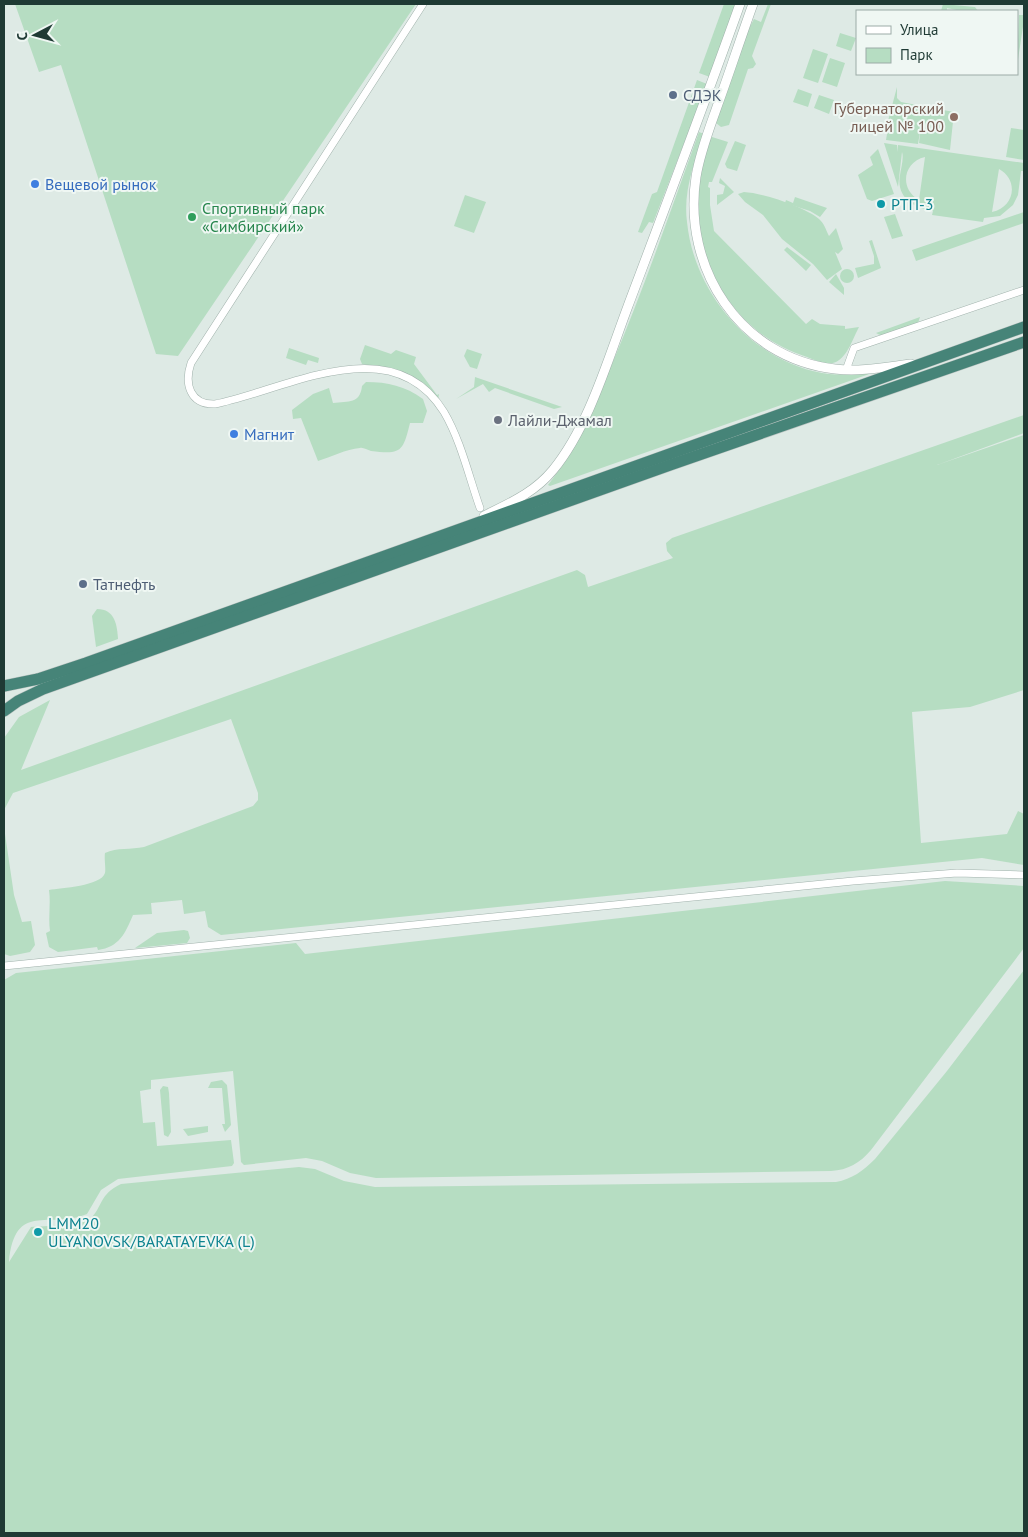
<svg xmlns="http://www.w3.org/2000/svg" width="1028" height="1537" font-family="'PT Sans',sans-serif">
<rect width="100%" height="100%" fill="#deeae5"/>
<g fill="#b6ddc2" fill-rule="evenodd">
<path d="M 15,4 L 416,4 L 178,356 L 156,354 L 61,65 L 39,72 Z"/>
<path d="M 724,4 L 736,4 L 710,77 L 699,73 Z"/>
<path d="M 768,4 L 771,4 L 752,56 L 756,64 L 753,68 L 748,69 L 729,125 L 721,127 L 716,123 L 741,44 L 754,19 L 761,22 Z"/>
<path d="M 943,4 L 975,7 L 978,11 L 961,11 L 947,8 L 947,11 L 941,11 Z"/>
<path d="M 1024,15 L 1024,20 L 1017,66 L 1019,15 Z"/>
<path d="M 840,33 L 856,38 L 851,51 L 836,46 Z"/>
<path d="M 813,49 L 828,54 L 818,83 L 803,78 Z"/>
<path d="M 830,58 L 845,63 L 837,87 L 822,82 Z"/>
<path d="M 697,80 L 707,84 L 653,223 L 649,222 L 642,233 L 638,232 L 652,194 L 657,192 Z"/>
<path d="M 897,87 L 897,98 L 901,102 L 954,112 L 950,150 L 919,143 L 921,126 L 918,144 L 886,140 L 889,122 L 896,123 L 888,121 Z"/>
<path d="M 798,89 L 812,94 L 808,107 L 793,102 Z"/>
<path d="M 819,95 L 834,100 L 829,114 L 814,108 Z"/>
<path d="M 1011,128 L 1024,130 L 1024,160 L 1006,157 Z"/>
<path d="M 699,132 L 704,134 C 694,163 683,192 687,222 C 694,293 751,360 822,373 C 840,376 857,374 875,372 L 550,486 L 548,485 C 577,448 593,407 612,364 C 644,288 671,210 699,132 Z"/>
<path d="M 712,137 L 728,142 L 712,182 L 709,182 L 708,187 L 710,188 L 710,205 L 714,231 L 806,324 L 812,319 L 820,324 L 845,326 L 845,329 L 859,327 C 853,338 848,356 836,362 C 827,366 815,360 807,357 C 733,334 693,262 698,187 C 699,172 702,148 712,137 Z"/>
<path d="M 735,141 L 746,145 L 737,171 L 727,168 L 725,164 Z"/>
<path d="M 884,143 L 897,145 L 897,152 L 898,145 L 1024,163 L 1024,171 L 1021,171 L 1018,195 L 1013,205 L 1000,216 L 984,218 L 983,222 L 932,215 L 933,211 C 913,208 896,197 900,175 C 901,168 904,158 902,152 L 898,187 ZM 925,157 L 919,200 C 899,189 903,162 925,157 ZM 999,169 C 1019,180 1015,207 992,212 Z"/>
<path d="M 878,149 L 894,194 L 872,201 L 867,199 L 858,175 L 873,165 L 870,157 Z"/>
<path d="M 720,178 L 734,192 L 717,205 L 717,195 L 723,194 L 725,186 L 719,183 Z"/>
<path d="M 744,192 C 763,193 805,207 819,219 C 824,223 826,230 829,236 L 836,228 L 843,249 L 838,254 L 835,252 L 842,269 L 827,280 L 813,264 L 782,239 L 763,215 L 745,202 L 738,194 Z"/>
<path d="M 465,195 L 486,202 L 474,233 L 454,226 Z"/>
<path d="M 795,197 L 827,208 L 820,217 L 810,211 L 785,203 L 786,200 L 793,203 Z"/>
<path d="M 1024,212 L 1024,223 L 916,261 L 912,250 Z"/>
<path d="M 895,214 L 903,236 L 892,239 L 884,217 Z"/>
<path d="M 872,240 L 881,268 L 858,278 L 855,268 L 874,264 L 874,256 L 869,241 Z"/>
<path d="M 787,247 L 811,265 L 806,271 L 784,250 Z"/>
<circle cx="847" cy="276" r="7"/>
<path d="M 836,274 L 844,288 L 844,295 L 829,282 Z"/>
<path d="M 920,317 L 918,323 L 882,336 L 876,333 Z"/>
<path d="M 365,345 L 391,354 L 396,350 L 416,357 L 414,364 L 437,395 L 439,394 L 438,400 L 388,369 L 362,364 L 360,359 Z"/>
<path d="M 289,348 L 319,358 L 318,363 L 308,360 L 306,365 L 286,358 Z"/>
<path d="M 467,349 L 482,354 L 477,369 L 470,367 L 464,356 Z"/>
<path d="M 475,377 L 562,407 L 554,409 L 495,388 L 489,392 L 483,384 L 456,399 L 474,387 Z"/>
<path d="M 366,382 C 388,382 405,386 423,399 L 427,411 L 423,423 L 410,423 C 403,451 402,455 371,451 C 367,450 363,447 360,448 C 346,449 331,457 318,461 L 301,418 L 293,419 L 292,410 L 313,394 L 329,388 L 333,403 C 349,401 360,404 362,386 Z"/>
<path d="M 1024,415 L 1024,433 L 937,465 L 1024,435 L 1024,690 L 970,707 L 912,712 L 921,843 L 1007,834 L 1018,811 L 1024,814 L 1024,865 L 982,858 L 221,935 L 208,927 L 205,911 L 184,914 L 182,900 L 151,903 L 152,914 L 133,915 C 125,934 119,947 98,950 L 97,947 L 58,952 L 49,947 L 46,933 L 50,931 C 48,917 51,904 49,890 C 61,888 101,886 105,873 C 106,868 104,859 105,853 C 117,847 131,850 144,847 L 253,806 L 258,800 L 258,793 L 231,719 L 13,793 L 4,810 L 4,738 L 19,717 L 50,700 L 21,770 L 577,570 L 585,575 L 588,587 L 673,558 L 667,551 L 666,543 L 672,538 Z"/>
<path d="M 97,609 C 115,609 117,625 118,639 L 96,647 L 92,616 Z"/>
<path d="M 4,827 L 14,895 L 22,922 L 31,921 L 35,945 L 30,952 L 10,956 L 4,954 Z"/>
<path d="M 945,881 L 1024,886 L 1024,948 L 871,1150 C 860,1163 848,1170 831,1171 L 376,1178 L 350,1173 L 322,1161 L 306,1158 L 244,1165 L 241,1162 L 233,1071 L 151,1080 L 151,1089 L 140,1091 L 143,1123 L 155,1122 L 157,1146 L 231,1140 L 234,1163 L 232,1166 L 118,1179 L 101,1190 L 87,1214 C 49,1230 15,1200 9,1262 L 31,1227 C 44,1226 80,1226 90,1219 C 103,1207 99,1194 121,1184 L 299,1167 L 315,1169 L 344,1181 L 375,1187 L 836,1182 C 852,1179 863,1171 875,1159 L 947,1071 L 1024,970 L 1024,1533 L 4,1533 L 4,980 L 16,973 L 296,943 L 305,954 Z"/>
<path d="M 184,930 L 188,931 L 190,938 L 187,943 L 135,948 L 157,933 Z"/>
<path d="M 222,1080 L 227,1085 L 231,1125 L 225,1132 L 222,1124 L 225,1124 L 222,1088 L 208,1088 L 211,1082 Z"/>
<path d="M 163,1086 L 168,1087 L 169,1093 L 171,1132 L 168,1137 L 164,1135 L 160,1090 Z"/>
<path d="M 208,1126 L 208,1132 L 188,1136 L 183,1129 Z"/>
</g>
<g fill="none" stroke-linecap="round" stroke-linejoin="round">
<defs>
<g id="minor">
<path d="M 423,4 L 191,363 C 184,384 190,405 215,404 C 286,390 392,327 444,412 C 461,441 469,477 480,508"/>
<path d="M 846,370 L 854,348 L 1024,290"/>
<path d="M 4,966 L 853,881 L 957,873 L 1024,875"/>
</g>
<g id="tertiary">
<path d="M 753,4 C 741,37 730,71 718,104 C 710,127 700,152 696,177 C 682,268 740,358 835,369 C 860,372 886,367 911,364"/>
<path d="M 484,516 C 510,503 534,493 553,470 C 589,426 608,359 628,306 C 666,205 704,105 740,4"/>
</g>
<g id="trunk">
<path d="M 4,686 L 38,679 L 86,663 L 1024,327"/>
<path d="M 4,711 L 18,701 L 43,689 L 670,465 L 1024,342"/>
</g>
</defs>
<use href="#minor" stroke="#a1b2ac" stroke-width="8"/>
<use href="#tertiary" stroke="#a1b2ac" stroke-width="10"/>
<use href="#trunk" stroke="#bcc4c2" stroke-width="12"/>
<use href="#minor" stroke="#fff" stroke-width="7"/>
<use href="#tertiary" stroke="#fff" stroke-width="9"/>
<use href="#trunk" stroke="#468478" stroke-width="11"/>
</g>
<g fill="#5c6f8a" stroke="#eff7f3" stroke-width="2">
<circle cx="673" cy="95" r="5"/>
<circle cx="83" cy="584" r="5"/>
</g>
<circle fill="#8d6e63" stroke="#eff7f3" stroke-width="2" cx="954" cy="117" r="5"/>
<g fill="#3f7fe0" stroke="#eff7f3" stroke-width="2">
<circle cx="35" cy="184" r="5"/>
<circle cx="234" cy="434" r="5"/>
</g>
<g fill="#0f9aa8" stroke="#eff7f3" stroke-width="2">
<circle cx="881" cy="204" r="5"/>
<circle cx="38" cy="1232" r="5"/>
</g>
<circle fill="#2e9e5b" stroke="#eff7f3" stroke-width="2" cx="192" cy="217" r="5"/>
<circle fill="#6b7280" stroke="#eff7f3" stroke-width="2" cx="498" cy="420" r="5"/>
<g text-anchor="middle" stroke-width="4" stroke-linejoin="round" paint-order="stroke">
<g font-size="16" fill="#4e5e75" stroke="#eff7f3" text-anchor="start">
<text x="683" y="101">СДЭК</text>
<text x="93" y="590">Татнефть</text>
</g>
<g font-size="16" fill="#785e54" stroke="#eff7f3" text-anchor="end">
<text x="944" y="114">Губернаторский<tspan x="944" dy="18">лицей № 100</tspan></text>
</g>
<g font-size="16" fill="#366cbe" stroke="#eff7f3" text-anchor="start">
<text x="45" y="190">Вещевой рынок</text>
<text x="244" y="440">Магнит</text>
</g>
<g font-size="16" fill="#0d838f" stroke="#eff7f3" text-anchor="start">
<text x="891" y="210">РТП-3</text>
<text x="48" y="1229">LMM20<tspan x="48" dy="18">ULYANOVSK/BARATAYEVKA (L)</tspan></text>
</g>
<g font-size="16" fill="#27864d" stroke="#eff7f3" text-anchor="start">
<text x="202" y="214">Спортивный парк<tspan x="202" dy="18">«Симбирский»</tspan></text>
</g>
<g font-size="16" fill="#5b616d" stroke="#eff7f3" text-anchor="start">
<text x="508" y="426">Лайли-Джамал</text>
</g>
</g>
<rect width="1028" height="1537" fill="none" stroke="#1f3a34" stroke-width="10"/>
<rect x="856" y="10" width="162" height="65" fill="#eff7f3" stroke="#9caba7"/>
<rect x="866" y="26" width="25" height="8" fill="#ffffff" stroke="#9caba7"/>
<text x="900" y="35" font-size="15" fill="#1f3a34">Улица</text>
<rect x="866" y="48" width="25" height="15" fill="#b6ddc2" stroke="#9caba7"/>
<text x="900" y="60" font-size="15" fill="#1f3a34">Парк</text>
<g transform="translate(35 35) rotate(264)" stroke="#eff7f3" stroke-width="4" paint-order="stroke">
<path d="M0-4L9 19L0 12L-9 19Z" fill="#1f3a34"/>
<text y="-8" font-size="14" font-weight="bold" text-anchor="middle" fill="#1f3a34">С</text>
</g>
</svg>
